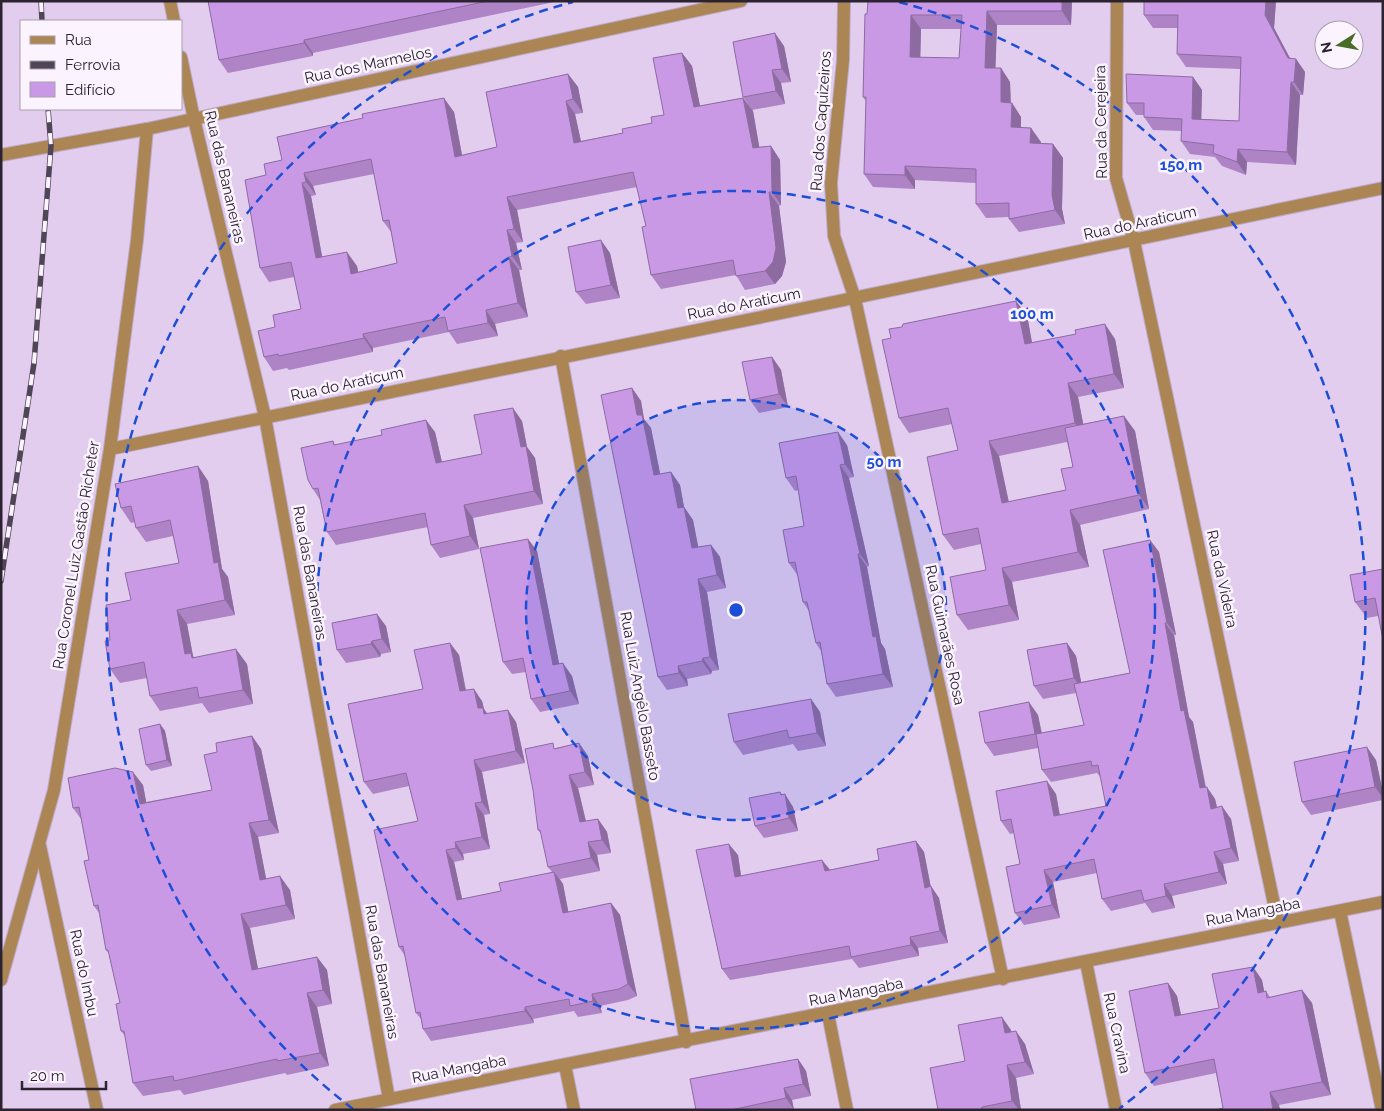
<svg xmlns="http://www.w3.org/2000/svg" width="1384" height="1111" font-family="Raleway,sans-serif">
<rect width="100%" height="100%" fill="#e2cdef"/>
<g fill="none" stroke-linecap="round" stroke-linejoin="round">
<defs>
<g id="minor">
<path d="M 170,1 L 174,21"/>
<path d="M 844,1 L 843,60 L 831,183 L 834,236 L 855,299 L 1003,979"/>
<path d="M 1117,1 L 1116,178 L 1134,241 L 1278,923"/>
<path d="M 181,57 L 194,119 L 265,417 L 389,1099"/>
<path d="M 1,155 L 147,129 L 741,1"/>
<path d="M 561,356 L 686,1042"/>
<path d="M 110,449 C 535,362 959,279 1383,188"/>
<path d="M 40,846 L 97,1110"/>
<path d="M 1340,911 L 1382,1110"/>
<path d="M 1086,962 L 1116,1110"/>
<path d="M 1,980 L 54,790 L 110,449 L 137,240 L 147,129"/>
<path d="M 828,1014 L 847,1110"/>
<path d="M 565,1065 L 574,1110"/>
<path d="M 335,1110 L 1383,902"/>
</g>
</defs>
<use href="#minor" stroke="#bdabc9" stroke-width="14"/>
<use href="#minor" stroke="#ab8654" stroke-width="12"/>
<defs>
<g id="rail">
<path d="M 41,1 L 42,21"/>
<path d="M 1,581 L 34,363 L 51,146 L 48,109"/>
</g>
</defs>
<use href="#rail" stroke="#504556" stroke-width="5.5"/>
<use href="#rail" stroke="#fbf4ff" stroke-width="4" stroke-dasharray="11" stroke-linecap="butt"/>
</g>
<g fill="#ae84c6" fill-rule="evenodd">
<path d="M 208,1 L 559,1 L 313,53 L 313,56 L 228,73 L 219,60 Z"/>
<path d="M 1072,1 L 1071,25 L 997,25 L 995,68 L 1001,68 L 1010,82 L 1011,103 L 1012,103 L 1021,117 L 1021,128 L 1031,128 L 1041,143 L 1053,144 L 1063,158 L 1062,209 L 1065,224 L 1019,232 L 1009,219 L 1009,217 L 986,218 L 976,204 L 976,183 L 915,180 L 915,189 L 873,187 L 864,174 L 866,101 L 863,97 L 865,14 ZM 921,29 L 961,29 L 959,58 L 920,58 Z"/>
<path d="M 1144,1 L 1276,1 L 1274,28 L 1290,58 L 1296,59 L 1305,72 L 1303,95 L 1300,95 L 1296,165 L 1247,162 L 1246,175 L 1222,166 L 1215,157 L 1190,154 L 1181,141 L 1181,131 L 1153,130 L 1144,117 L 1144,115 L 1136,115 L 1127,103 L 1193,77 L 1202,90 L 1201,119 L 1239,121 L 1240,69 L 1186,67 L 1177,54 L 1178,28 L 1153,28 L 1144,15 Z"/>
<path d="M 784,46 L 791,82 L 781,83 L 785,104 L 752,110 L 743,97 Z"/>
<path d="M 682,53 L 692,66 L 700,106 L 743,98 L 753,111 L 759,147 L 771,146 L 780,160 L 781,205 L 779,206 L 786,262 L 782,276 L 775,284 L 745,290 L 736,275 L 661,289 L 651,275 L 646,226 L 637,187 L 517,210 L 523,242 L 516,243 L 522,270 L 519,270 L 528,317 L 495,324 L 498,336 L 457,344 L 449,332 L 373,348 L 373,352 L 289,370 L 287,368 L 273,371 L 264,357 L 275,327 L 301,309 L 294,277 L 269,282 L 260,268 L 266,175 L 282,160 L 454,112 L 462,155 L 497,147 L 568,74 L 578,87 L 583,113 L 575,114 L 581,141 L 623,133 L 652,123 L 664,115 ZM 374,174 L 383,221 L 391,232 L 397,263 L 358,272 L 357,266 L 322,257 L 311,196 L 316,195 L 313,186 Z"/>
<path d="M 610,253 L 620,298 L 586,304 L 576,292 Z"/>
<path d="M 1027,315 L 1032,343 L 1115,339 L 1124,388 L 1078,397 L 1083,424 L 1124,416 L 1135,431 L 1149,509 L 1080,525 L 1089,567 L 1012,582 L 1019,620 L 968,630 L 957,615 L 986,570 L 981,544 L 954,550 L 943,535 L 958,450 L 952,424 L 909,433 L 899,418 ZM 1067,442 L 1073,467 L 1066,490 L 1009,502 L 999,456 Z"/>
<path d="M 772,357 L 781,370 L 788,407 L 759,413 L 750,400 Z"/>
<path d="M 632,388 L 641,401 L 644,419 L 651,428 L 660,474 L 671,472 L 680,485 L 684,507 L 693,520 L 698,547 L 711,545 L 720,557 L 726,588 L 707,592 L 719,670 L 712,671 L 711,674 L 687,679 L 688,686 L 667,690 L 658,677 Z"/>
<path d="M 522,421 L 527,447 L 535,458 L 543,504 L 473,518 L 479,549 L 440,558 L 431,545 L 428,527 L 336,545 L 327,532 L 320,500 L 313,489 L 333,441 L 335,445 L 435,432 L 442,462 L 482,454 Z"/>
<path d="M 847,445 L 854,477 L 849,478 L 869,566 L 867,567 L 881,643 L 885,649 L 893,687 L 836,697 L 827,684 L 821,651 L 816,643 L 809,611 L 803,602 L 798,576 L 789,563 L 804,526 L 798,490 L 795,491 L 786,478 Z"/>
<path d="M 198,466 L 208,481 L 222,569 L 228,577 L 235,615 L 187,624 L 193,656 L 194,658 L 247,664 L 253,704 L 209,713 L 202,703 L 160,711 L 150,696 L 147,678 L 120,683 L 110,669 L 110,640 L 131,600 L 179,563 L 173,536 L 146,542 L 136,528 L 135,522 L 131,523 L 121,508 Z"/>
<path d="M 528,539 L 537,551 L 559,664 L 572,676 L 579,704 L 540,712 L 531,699 L 526,672 L 512,674 L 503,662 Z"/>
<path d="M 1150,540 L 1159,552 L 1176,635 L 1174,635 L 1189,717 L 1193,722 L 1206,787 L 1215,799 L 1217,807 L 1231,819 L 1239,861 L 1223,864 L 1227,884 L 1172,896 L 1175,908 L 1152,913 L 1145,903 L 1111,911 L 1102,899 L 1097,873 L 1053,882 L 1060,918 L 1024,925 L 1015,913 L 1020,864 L 1014,833 L 1010,834 L 1001,821 L 1056,794 L 1060,815 L 1106,806 L 1101,778 L 1097,773 L 1051,782 L 1042,770 L 1038,748 L 994,756 L 985,743 L 1038,715 L 1042,733 L 1084,725 L 1076,693 L 1043,699 L 1034,686 L 1067,643 L 1076,656 L 1081,682 L 1130,673 Z"/>
<path d="M 1383,569 L 1378,616 L 1367,618 L 1355,602 Z"/>
<path d="M 386,626 L 391,652 L 381,654 L 380,657 L 346,663 L 337,650 Z"/>
<path d="M 450,643 L 459,655 L 466,690 L 482,701 L 484,709 L 487,714 L 516,722 L 525,763 L 482,772 L 490,814 L 484,815 L 490,849 L 463,854 L 464,860 L 454,862 L 462,899 L 501,891 L 552,872 L 548,867 L 542,835 L 538,830 L 556,748 L 579,743 L 588,756 L 594,785 L 578,788 L 586,821 L 598,819 L 607,832 L 611,853 L 597,855 L 600,871 L 560,879 L 563,884 L 568,912 L 611,903 L 620,915 L 637,996 L 628,1000 L 600,1006 L 602,1013 L 578,1017 L 574,1011 L 533,1019 L 534,1023 L 431,1041 L 423,1029 L 421,1019 L 416,1013 L 405,956 L 399,947 L 418,821 L 409,786 L 373,794 L 364,782 L 423,689 Z"/>
<path d="M 811,699 L 820,712 L 826,746 L 798,751 L 793,744 L 743,755 L 734,742 Z"/>
<path d="M 160,724 L 165,731 L 172,766 L 151,771 L 146,765 Z"/>
<path d="M 252,736 L 261,749 L 279,833 L 258,837 L 266,879 L 290,890 L 295,919 L 250,928 L 258,969 L 317,957 L 327,970 L 332,1004 L 317,1007 L 329,1066 L 287,1075 L 285,1073 L 184,1095 L 180,1090 L 143,1096 L 133,1083 L 125,1036 L 121,1031 L 120,1003 L 110,955 L 106,950 L 99,913 L 94,906 L 89,860 L 81,819 L 73,808 L 143,785 L 146,802 L 212,790 L 217,752 Z"/>
<path d="M 1376,760 L 1383,793 L 1383,800 L 1311,815 L 1302,802 Z"/>
<path d="M 783,795 L 793,807 L 798,831 L 764,838 L 755,826 Z"/>
<path d="M 916,841 L 924,852 L 931,887 L 939,898 L 948,943 L 918,948 L 919,956 L 859,968 L 852,959 L 730,980 L 722,969 L 738,855 L 741,876 L 829,870 L 879,860 Z"/>
<path d="M 1253,967 L 1262,980 L 1264,991 L 1266,991 L 1270,997 L 1302,990 L 1312,1003 L 1331,1095 L 1279,1105 L 1280,1110 L 1216,1110 L 1223,1108 L 1216,1073 L 1154,1086 L 1145,1073 L 1168,983 L 1177,996 L 1181,1015 L 1219,1008 Z"/>
<path d="M 1011,1030 L 1011,1032 L 1025,1044 L 1034,1074 L 1016,1078 L 1021,1110 L 938,1110 Z"/>
<path d="M 798,1059 L 806,1071 L 811,1096 L 792,1100 L 794,1110 L 696,1110 Z"/>
</g>
<g fill="#8d6ba1">
<path d="M 1062,1 L 1072,1 L 1071,25 L 1062,11 Z"/>
<path d="M 1266,1 L 1276,1 L 1274,28 L 1295,68 L 1296,59 L 1305,72 L 1303,95 L 1294,82 L 1265,15 Z"/>
<path d="M 987,11 L 997,25 L 995,82 L 985,68 Z"/>
<path d="M 911,15 L 921,29 L 920,71 L 910,57 Z"/>
<path d="M 775,33 L 784,46 L 791,82 L 782,69 Z"/>
<path d="M 304,40 L 313,53 L 313,56 L 304,43 Z"/>
<path d="M 682,53 L 692,66 L 703,121 L 694,107 Z"/>
<path d="M 1001,68 L 1010,82 L 1011,116 L 1001,102 Z"/>
<path d="M 772,70 L 781,83 L 785,104 L 776,91 Z"/>
<path d="M 568,74 L 578,87 L 583,113 L 573,99 Z"/>
<path d="M 1193,77 L 1202,90 L 1201,132 L 1192,119 Z"/>
<path d="M 1291,82 L 1300,95 L 1296,165 L 1287,152 Z"/>
<path d="M 444,98 L 454,112 L 465,171 L 455,157 Z"/>
<path d="M 743,98 L 753,111 L 762,162 L 753,148 Z"/>
<path d="M 566,101 L 575,114 L 584,156 L 574,143 Z"/>
<path d="M 1012,103 L 1021,117 L 1021,141 L 1011,127 Z"/>
<path d="M 1031,128 L 1041,142 L 1040,157 L 1030,143 Z"/>
<path d="M 1053,144 L 1063,158 L 1062,209 L 1065,224 L 1055,210 L 1052,195 Z"/>
<path d="M 771,146 L 780,160 L 781,205 L 772,192 Z"/>
<path d="M 1238,149 L 1247,162 L 1246,175 L 1237,162 Z"/>
<path d="M 905,166 L 915,180 L 915,189 L 905,175 Z"/>
<path d="M 304,173 L 313,186 L 316,195 L 306,182 Z"/>
<path d="M 302,183 L 311,196 L 325,272 L 316,258 Z"/>
<path d="M 769,192 L 779,206 L 786,262 L 782,276 L 775,284 L 765,271 Z"/>
<path d="M 507,197 L 517,210 L 523,242 L 514,229 Z"/>
<path d="M 507,230 L 516,243 L 522,270 L 512,256 Z"/>
<path d="M 601,240 L 610,253 L 620,298 L 611,285 Z"/>
<path d="M 347,252 L 357,266 L 361,287 L 351,274 Z"/>
<path d="M 509,257 L 519,270 L 528,317 L 518,303 Z"/>
<path d="M 1016,301 L 1027,315 L 1035,359 L 1025,344 Z"/>
<path d="M 486,310 L 495,324 L 498,336 L 488,323 Z"/>
<path d="M 1105,324 L 1115,339 L 1124,388 L 1114,374 Z"/>
<path d="M 363,334 L 373,348 L 373,352 L 364,338 Z"/>
<path d="M 772,357 L 781,370 L 788,407 L 779,394 Z"/>
<path d="M 1068,383 L 1078,397 L 1086,438 L 1075,423 Z"/>
<path d="M 632,388 L 641,401 L 644,419 L 651,428 L 663,488 L 654,475 L 637,415 Z"/>
<path d="M 513,408 L 522,421 L 527,447 L 535,458 L 543,504 L 534,491 L 521,447 Z"/>
<path d="M 1124,416 L 1135,431 L 1149,509 L 1139,495 Z"/>
<path d="M 426,420 L 435,432 L 445,476 L 436,463 Z"/>
<path d="M 838,432 L 847,445 L 854,477 L 845,464 Z"/>
<path d="M 989,441 L 999,456 L 1012,518 L 1002,503 Z"/>
<path d="M 840,465 L 849,478 L 869,566 L 860,554 Z"/>
<path d="M 198,466 L 208,481 L 222,569 L 228,577 L 235,615 L 225,600 L 214,563 Z"/>
<path d="M 671,472 L 680,485 L 684,507 L 693,520 L 701,561 L 692,548 L 678,508 Z"/>
<path d="M 464,505 L 473,518 L 479,549 L 470,536 Z"/>
<path d="M 1070,510 L 1080,525 L 1089,567 L 1078,552 Z"/>
<path d="M 528,539 L 537,551 L 562,678 L 553,665 Z"/>
<path d="M 1150,540 L 1159,552 L 1176,635 L 1167,623 Z"/>
<path d="M 711,545 L 720,557 L 726,588 L 717,575 Z"/>
<path d="M 858,554 L 867,567 L 881,643 L 885,649 L 893,687 L 883,674 L 873,637 Z"/>
<path d="M 1002,568 L 1012,582 L 1019,620 L 1009,605 Z"/>
<path d="M 698,579 L 707,592 L 719,670 L 710,657 Z"/>
<path d="M 177,610 L 187,624 L 193,656 L 201,668 L 185,654 Z"/>
<path d="M 377,614 L 386,626 L 391,652 L 382,639 Z"/>
<path d="M 1165,623 L 1174,635 L 1189,717 L 1193,722 L 1208,801 L 1200,788 L 1181,711 Z"/>
<path d="M 372,641 L 381,654 L 380,657 L 371,644 Z"/>
<path d="M 450,643 L 459,655 L 468,703 L 460,691 Z"/>
<path d="M 1067,643 L 1076,656 L 1083,691 L 1074,678 Z"/>
<path d="M 236,649 L 247,664 L 253,704 L 243,690 Z"/>
<path d="M 703,658 L 712,671 L 711,674 L 702,661 Z"/>
<path d="M 563,663 L 572,676 L 579,704 L 570,691 Z"/>
<path d="M 678,666 L 687,679 L 688,686 L 679,673 Z"/>
<path d="M 474,689 L 482,701 L 484,709 L 492,720 L 493,726 L 478,708 Z"/>
<path d="M 811,699 L 820,712 L 826,746 L 817,733 Z"/>
<path d="M 1029,702 L 1038,715 L 1044,747 L 1035,734 Z"/>
<path d="M 508,710 L 516,722 L 525,763 L 516,751 Z"/>
<path d="M 160,724 L 165,731 L 172,766 L 167,760 Z"/>
<path d="M 252,736 L 261,749 L 279,833 L 269,820 Z"/>
<path d="M 579,743 L 588,756 L 594,785 L 585,772 Z"/>
<path d="M 1367,747 L 1376,760 L 1383,793 L 1383,798 L 1375,787 Z"/>
<path d="M 474,760 L 482,772 L 490,814 L 482,802 Z"/>
<path d="M 133,772 L 143,785 L 149,817 L 140,804 Z"/>
<path d="M 569,775 L 578,788 L 589,835 L 580,822 Z"/>
<path d="M 1047,781 L 1056,794 L 1062,829 L 1054,816 Z"/>
<path d="M 1207,787 L 1215,799 L 1220,821 L 1211,809 Z"/>
<path d="M 780,792 L 786,799 L 785,794 L 793,807 L 798,831 L 789,818 Z"/>
<path d="M 475,803 L 484,815 L 490,849 L 482,837 Z"/>
<path d="M 1222,806 L 1231,819 L 1239,861 L 1231,848 Z"/>
<path d="M 598,819 L 607,832 L 611,853 L 602,840 Z"/>
<path d="M 249,823 L 258,837 L 269,893 L 260,880 Z"/>
<path d="M 916,841 L 924,852 L 933,899 L 925,888 Z"/>
<path d="M 455,842 L 463,854 L 464,860 L 456,848 Z"/>
<path d="M 588,842 L 597,855 L 600,871 L 591,858 Z"/>
<path d="M 729,844 L 738,855 L 743,889 L 735,877 Z"/>
<path d="M 446,850 L 454,862 L 465,912 L 457,900 Z"/>
<path d="M 1214,852 L 1223,864 L 1227,884 L 1219,872 Z"/>
<path d="M 822,860 L 831,871 L 825,871 Z"/>
<path d="M 1044,870 L 1053,882 L 1060,918 L 1052,905 Z"/>
<path d="M 554,872 L 563,884 L 571,925 L 563,913 Z"/>
<path d="M 280,876 L 290,890 L 295,919 L 286,905 Z"/>
<path d="M 1164,884 L 1172,896 L 1175,908 L 1166,896 Z"/>
<path d="M 931,886 L 939,898 L 948,943 L 940,931 Z"/>
<path d="M 611,903 L 620,915 L 637,996 L 628,984 Z"/>
<path d="M 241,914 L 250,928 L 261,984 L 252,970 Z"/>
<path d="M 910,937 L 918,948 L 919,956 L 911,945 Z"/>
<path d="M 317,957 L 327,970 L 332,1004 L 323,990 Z"/>
<path d="M 1253,967 L 1262,980 L 1267,1006 L 1258,993 Z"/>
<path d="M 1168,983 L 1177,996 L 1184,1029 L 1175,1016 Z"/>
<path d="M 1302,990 L 1312,1003 L 1331,1095 L 1322,1082 Z"/>
<path d="M 307,993 L 317,1007 L 329,1066 L 320,1053 Z"/>
<path d="M 592,994 L 600,1006 L 602,1013 L 593,1001 Z"/>
<path d="M 525,1007 L 533,1019 L 534,1023 L 525,1011 Z"/>
<path d="M 1002,1017 L 1011,1030 L 1014,1046 L 1005,1033 Z"/>
<path d="M 1016,1031 L 1025,1044 L 1034,1074 L 1025,1062 Z"/>
<path d="M 798,1059 L 806,1071 L 811,1096 L 803,1084 Z"/>
<path d="M 1007,1065 L 1016,1078 L 1021,1110 L 1019,1110 L 1012,1101 Z"/>
<path d="M 784,1088 L 792,1100 L 794,1110 L 786,1098 Z"/>
<path d="M 1270,1092 L 1279,1105 L 1280,1110 L 1273,1110 Z"/>
</g>
<g fill="#ca99e6" stroke="#8d6ba1" fill-rule="evenodd">
<path d="M 208,1 L 488,1 L 304,40 L 304,43 L 219,60 Z"/>
<path d="M 868,1 L 1062,1 L 1062,11 L 987,11 L 985,68 L 1001,68 L 1001,102 L 1012,103 L 1011,127 L 1031,128 L 1030,143 L 1053,144 L 1052,195 L 1055,210 L 1009,219 L 1009,203 L 976,204 L 976,169 L 905,166 L 905,175 L 864,174 L 866,97 L 863,97 L 865,14 L 867,14 ZM 911,15 L 962,15 L 959,58 L 910,57 Z"/>
<path d="M 1144,1 L 1266,1 L 1265,15 L 1288,58 L 1296,59 L 1294,82 L 1291,82 L 1287,152 L 1238,149 L 1237,162 L 1213,153 L 1214,145 L 1181,141 L 1182,119 L 1144,117 L 1144,103 L 1127,103 L 1126,74 L 1193,77 L 1192,119 L 1239,121 L 1241,57 L 1177,54 L 1178,15 L 1144,15 Z"/>
<path d="M 775,33 L 782,69 L 772,70 L 776,91 L 743,97 L 733,42 Z"/>
<path d="M 682,53 L 694,107 L 743,98 L 753,148 L 771,146 L 772,192 L 769,192 L 776,248 L 773,262 L 765,271 L 736,276 L 733,260 L 651,275 L 642,227 L 646,226 L 633,172 L 507,197 L 514,229 L 507,230 L 512,256 L 509,257 L 518,303 L 486,310 L 488,323 L 448,331 L 445,317 L 363,334 L 364,338 L 279,356 L 278,354 L 264,357 L 258,331 L 275,327 L 273,315 L 301,309 L 291,262 L 260,268 L 245,180 L 266,175 L 264,164 L 282,160 L 277,137 L 363,118 L 362,114 L 444,98 L 455,157 L 497,147 L 486,92 L 568,74 L 573,99 L 566,101 L 574,143 L 623,133 L 622,129 L 652,123 L 651,117 L 664,115 L 653,58 ZM 371,159 L 383,221 L 389,220 L 397,263 L 351,274 L 347,252 L 316,258 L 302,183 L 306,182 L 304,173 Z"/>
<path d="M 601,240 L 611,285 L 576,292 L 568,247 Z"/>
<path d="M 1016,301 L 1025,344 L 1076,334 L 1075,330 L 1105,324 L 1114,374 L 1068,383 L 1075,423 L 989,441 L 1002,503 L 1066,490 L 1061,469 L 1073,467 L 1065,428 L 1124,416 L 1139,495 L 1070,510 L 1078,552 L 1002,568 L 1009,605 L 957,615 L 950,577 L 986,570 L 978,528 L 943,535 L 927,457 L 958,450 L 948,408 L 899,418 L 882,340 L 891,338 L 889,329 L 902,327 L 903,324 Z"/>
<path d="M 772,357 L 779,394 L 750,400 L 742,362 Z"/>
<path d="M 632,388 L 637,415 L 642,415 L 654,475 L 671,472 L 678,508 L 684,507 L 692,548 L 711,545 L 717,575 L 698,579 L 710,657 L 703,658 L 702,661 L 678,666 L 679,673 L 658,677 L 601,395 Z"/>
<path d="M 513,408 L 521,447 L 526,446 L 534,491 L 464,505 L 470,536 L 431,545 L 425,513 L 327,532 L 318,488 L 313,489 L 308,480 L 301,448 L 333,441 L 334,445 L 382,435 L 381,430 L 426,420 L 436,463 L 482,454 L 474,415 Z"/>
<path d="M 838,432 L 845,464 L 840,465 L 860,554 L 858,554 L 873,637 L 876,636 L 883,674 L 827,684 L 820,642 L 816,643 L 807,602 L 803,602 L 795,562 L 789,563 L 783,530 L 804,526 L 796,476 L 786,478 L 779,443 Z"/>
<path d="M 198,466 L 214,563 L 218,562 L 225,600 L 177,610 L 185,654 L 191,653 L 192,658 L 236,649 L 243,690 L 199,698 L 197,687 L 150,696 L 144,662 L 110,669 L 105,641 L 110,640 L 106,605 L 131,600 L 125,573 L 179,563 L 170,520 L 136,528 L 131,506 L 121,508 L 115,484 Z"/>
<path d="M 528,539 L 553,665 L 563,663 L 570,691 L 531,699 L 523,658 L 503,662 L 480,548 Z"/>
<path d="M 1150,540 L 1167,623 L 1165,623 L 1181,711 L 1184,710 L 1200,788 L 1207,787 L 1211,809 L 1222,806 L 1231,848 L 1214,852 L 1219,872 L 1164,884 L 1166,896 L 1144,901 L 1141,890 L 1102,899 L 1094,859 L 1044,870 L 1052,905 L 1015,913 L 1006,867 L 1020,864 L 1011,819 L 1001,821 L 996,791 L 1047,781 L 1054,816 L 1106,806 L 1098,765 L 1092,766 L 1091,761 L 1042,770 L 1036,734 L 1084,725 L 1074,684 L 1130,673 L 1103,550 Z"/>
<path d="M 1383,569 L 1383,640 L 1375,598 L 1355,602 L 1350,575 Z"/>
<path d="M 377,614 L 382,639 L 372,641 L 371,644 L 337,650 L 332,623 Z"/>
<path d="M 450,643 L 460,691 L 474,689 L 478,708 L 483,708 L 484,714 L 508,710 L 516,751 L 474,760 L 482,802 L 475,803 L 482,837 L 455,842 L 456,848 L 446,850 L 457,900 L 501,891 L 499,883 L 554,872 L 563,913 L 611,903 L 628,984 L 619,989 L 592,994 L 593,1001 L 570,1006 L 569,999 L 525,1007 L 525,1011 L 423,1029 L 420,1012 L 416,1013 L 403,946 L 399,947 L 374,830 L 418,821 L 406,773 L 364,782 L 348,704 L 423,689 L 414,650 Z"/>
<path d="M 1067,643 L 1074,678 L 1034,686 L 1027,650 Z"/>
<path d="M 811,699 L 817,733 L 789,738 L 787,730 L 734,742 L 728,714 Z"/>
<path d="M 1029,702 L 1035,734 L 985,743 L 979,712 Z"/>
<path d="M 160,724 L 167,760 L 146,765 L 139,729 Z"/>
<path d="M 252,736 L 269,820 L 249,823 L 260,880 L 280,876 L 286,905 L 241,914 L 252,970 L 317,957 L 323,990 L 307,993 L 320,1053 L 277,1061 L 277,1059 L 174,1081 L 173,1076 L 133,1083 L 124,1031 L 121,1031 L 116,1004 L 120,1003 L 108,950 L 106,950 L 98,905 L 94,906 L 84,861 L 89,860 L 79,807 L 73,808 L 68,778 L 115,768 L 133,772 L 140,804 L 212,790 L 204,755 L 217,752 L 216,743 Z"/>
<path d="M 553,743 L 554,749 L 579,743 L 585,772 L 569,775 L 580,822 L 598,819 L 602,840 L 588,842 L 591,858 L 548,867 L 540,830 L 538,830 L 533,790 L 525,749 Z"/>
<path d="M 1367,747 L 1375,787 L 1302,802 L 1294,762 Z"/>
<path d="M 780,792 L 781,795 L 785,794 L 789,818 L 755,826 L 749,798 Z"/>
<path d="M 916,841 L 925,888 L 931,886 L 940,931 L 910,937 L 911,945 L 851,957 L 849,946 L 722,969 L 696,850 L 729,844 L 735,877 L 822,860 L 825,871 L 879,860 L 877,849 Z"/>
<path d="M 1253,967 L 1258,993 L 1266,991 L 1267,998 L 1302,990 L 1322,1082 L 1270,1092 L 1273,1110 L 1216,1110 L 1223,1108 L 1214,1059 L 1145,1073 L 1129,991 L 1168,983 L 1175,1016 L 1219,1008 L 1212,974 Z"/>
<path d="M 1002,1017 L 1005,1033 L 1016,1031 L 1025,1062 L 1007,1065 L 1012,1101 L 982,1107 L 981,1110 L 938,1110 L 930,1068 L 965,1061 L 958,1025 Z"/>
<path d="M 798,1059 L 803,1084 L 784,1088 L 786,1098 L 731,1110 L 696,1110 L 690,1079 Z"/>
</g>
<circle cx="736" cy="610" r="210" fill="#1d4ed8" fill-opacity=".12"/>
<g fill="none" stroke="#1d4ed8" stroke-width="2.5" stroke-dasharray="9 6">
<circle cx="736" cy="610" r="210"/>
<circle cx="736" cy="610" r="419"/>
<path d="M353 1109A629 629 0 0 1 573 2M899 2A629 629 0 0 1 1119 1109"/>
</g>
<g text-anchor="middle" stroke-width="5" stroke-linejoin="round" paint-order="stroke">
<g font-size="15" fill="#2b2330" stroke="#fbf4ff">
<text transform="translate(368 65) rotate(-12)" y="5">Rua dos Marmelos</text>
<text transform="translate(821 121) rotate(-86)" y="5">Rua dos Caquizeiros</text>
<text transform="translate(1101 122) rotate(-91)" y="5">Rua da Cerejeira</text>
<text transform="translate(225 177) rotate(77)" y="5">Rua das Bananeiras</text>
<text transform="translate(1140 223) rotate(-12)" y="5">Rua do Araticum</text>
<text transform="translate(744 304) rotate(-11)" y="5">Rua do Araticum</text>
<text transform="translate(347 384) rotate(-12)" y="5">Rua do Araticum</text>
<text transform="translate(76 555) rotate(-81)" y="5">Rua Coronel Luiz Gastão Richeter</text>
<text transform="translate(310 573) rotate(80)" y="5">Rua das Bananeiras</text>
<text transform="translate(1222 579) rotate(78)" y="5">Rua da Videira</text>
<text transform="translate(945 635) rotate(78)" y="5">Rua Guimarães Rosa</text>
<text transform="translate(640 696) rotate(80)" y="5">Rua Luiz Angêlo Basseto</text>
<text transform="translate(1253 912) rotate(-11)" y="5">Rua Mangaba</text>
<text transform="translate(382 972) rotate(80)" y="5">Rua das Bananeiras</text>
<text transform="translate(84 973) rotate(78)" y="5">Rua do Imbu</text>
<text transform="translate(856 992) rotate(-11)" y="5">Rua Mangaba</text>
<text transform="translate(1117 1033) rotate(78)" y="5">Rua Cravina</text>
<text transform="translate(459 1069) rotate(-11)" y="5">Rua Mangaba</text>
</g>
</g>
<circle cx="736" cy="610" r="8" fill="#1d4ed8" stroke="#fbf4ff" stroke-width="2.5"/>
<g font-size="15" text-anchor="middle" font-weight="bold" fill="#1d4ed8" stroke="#fbf4ff" stroke-width="5" stroke-linejoin="round" paint-order="stroke">
<text x="1181" y="170">150 m</text>
<text x="1032" y="319">100 m</text>
<text x="884" y="467">50 m</text>
</g>
<rect width="1384" height="1111" fill="none" stroke="#2b2330" stroke-width="5"/>
<rect x="20" y="20" width="162" height="90" fill="#fbf4ff" stroke="#a8a0ac"/>
<rect x="30" y="36" width="25" height="8" fill="#ab8654" stroke="#a8a0ac"/>
<text x="65" y="45" font-size="15" fill="#2b2330">Rua</text>
<rect x="30" y="61" width="25" height="8" fill="#504556" stroke="#a8a0ac"/>
<text x="65" y="70" font-size="15" fill="#2b2330">Ferrovia</text>
<rect x="30" y="82" width="25" height="15" fill="#ca99e6" stroke="#a8a0ac"/>
<text x="65" y="95" font-size="15" fill="#2b2330">Edifício</text>
<g transform="translate(1339 45) rotate(259)"><circle r="24" fill="#fbf4ff" stroke="#a8a0ac"/>
<path d="M0-4L9 19L0 12L-9 19Z" fill="#476d26"/>
<text y="-8" font-size="14" font-weight="bold" text-anchor="middle" fill="#2b2330">N</text>
</g>
<path d="M22 1081v8h84v-8" fill="none" stroke="#2b2330" stroke-width="2.5"/>
<text x="30" y="1081" font-size="15" fill="#2b2330" stroke="#fbf4ff" stroke-width="4" paint-order="stroke">20 m</text>
</svg>
